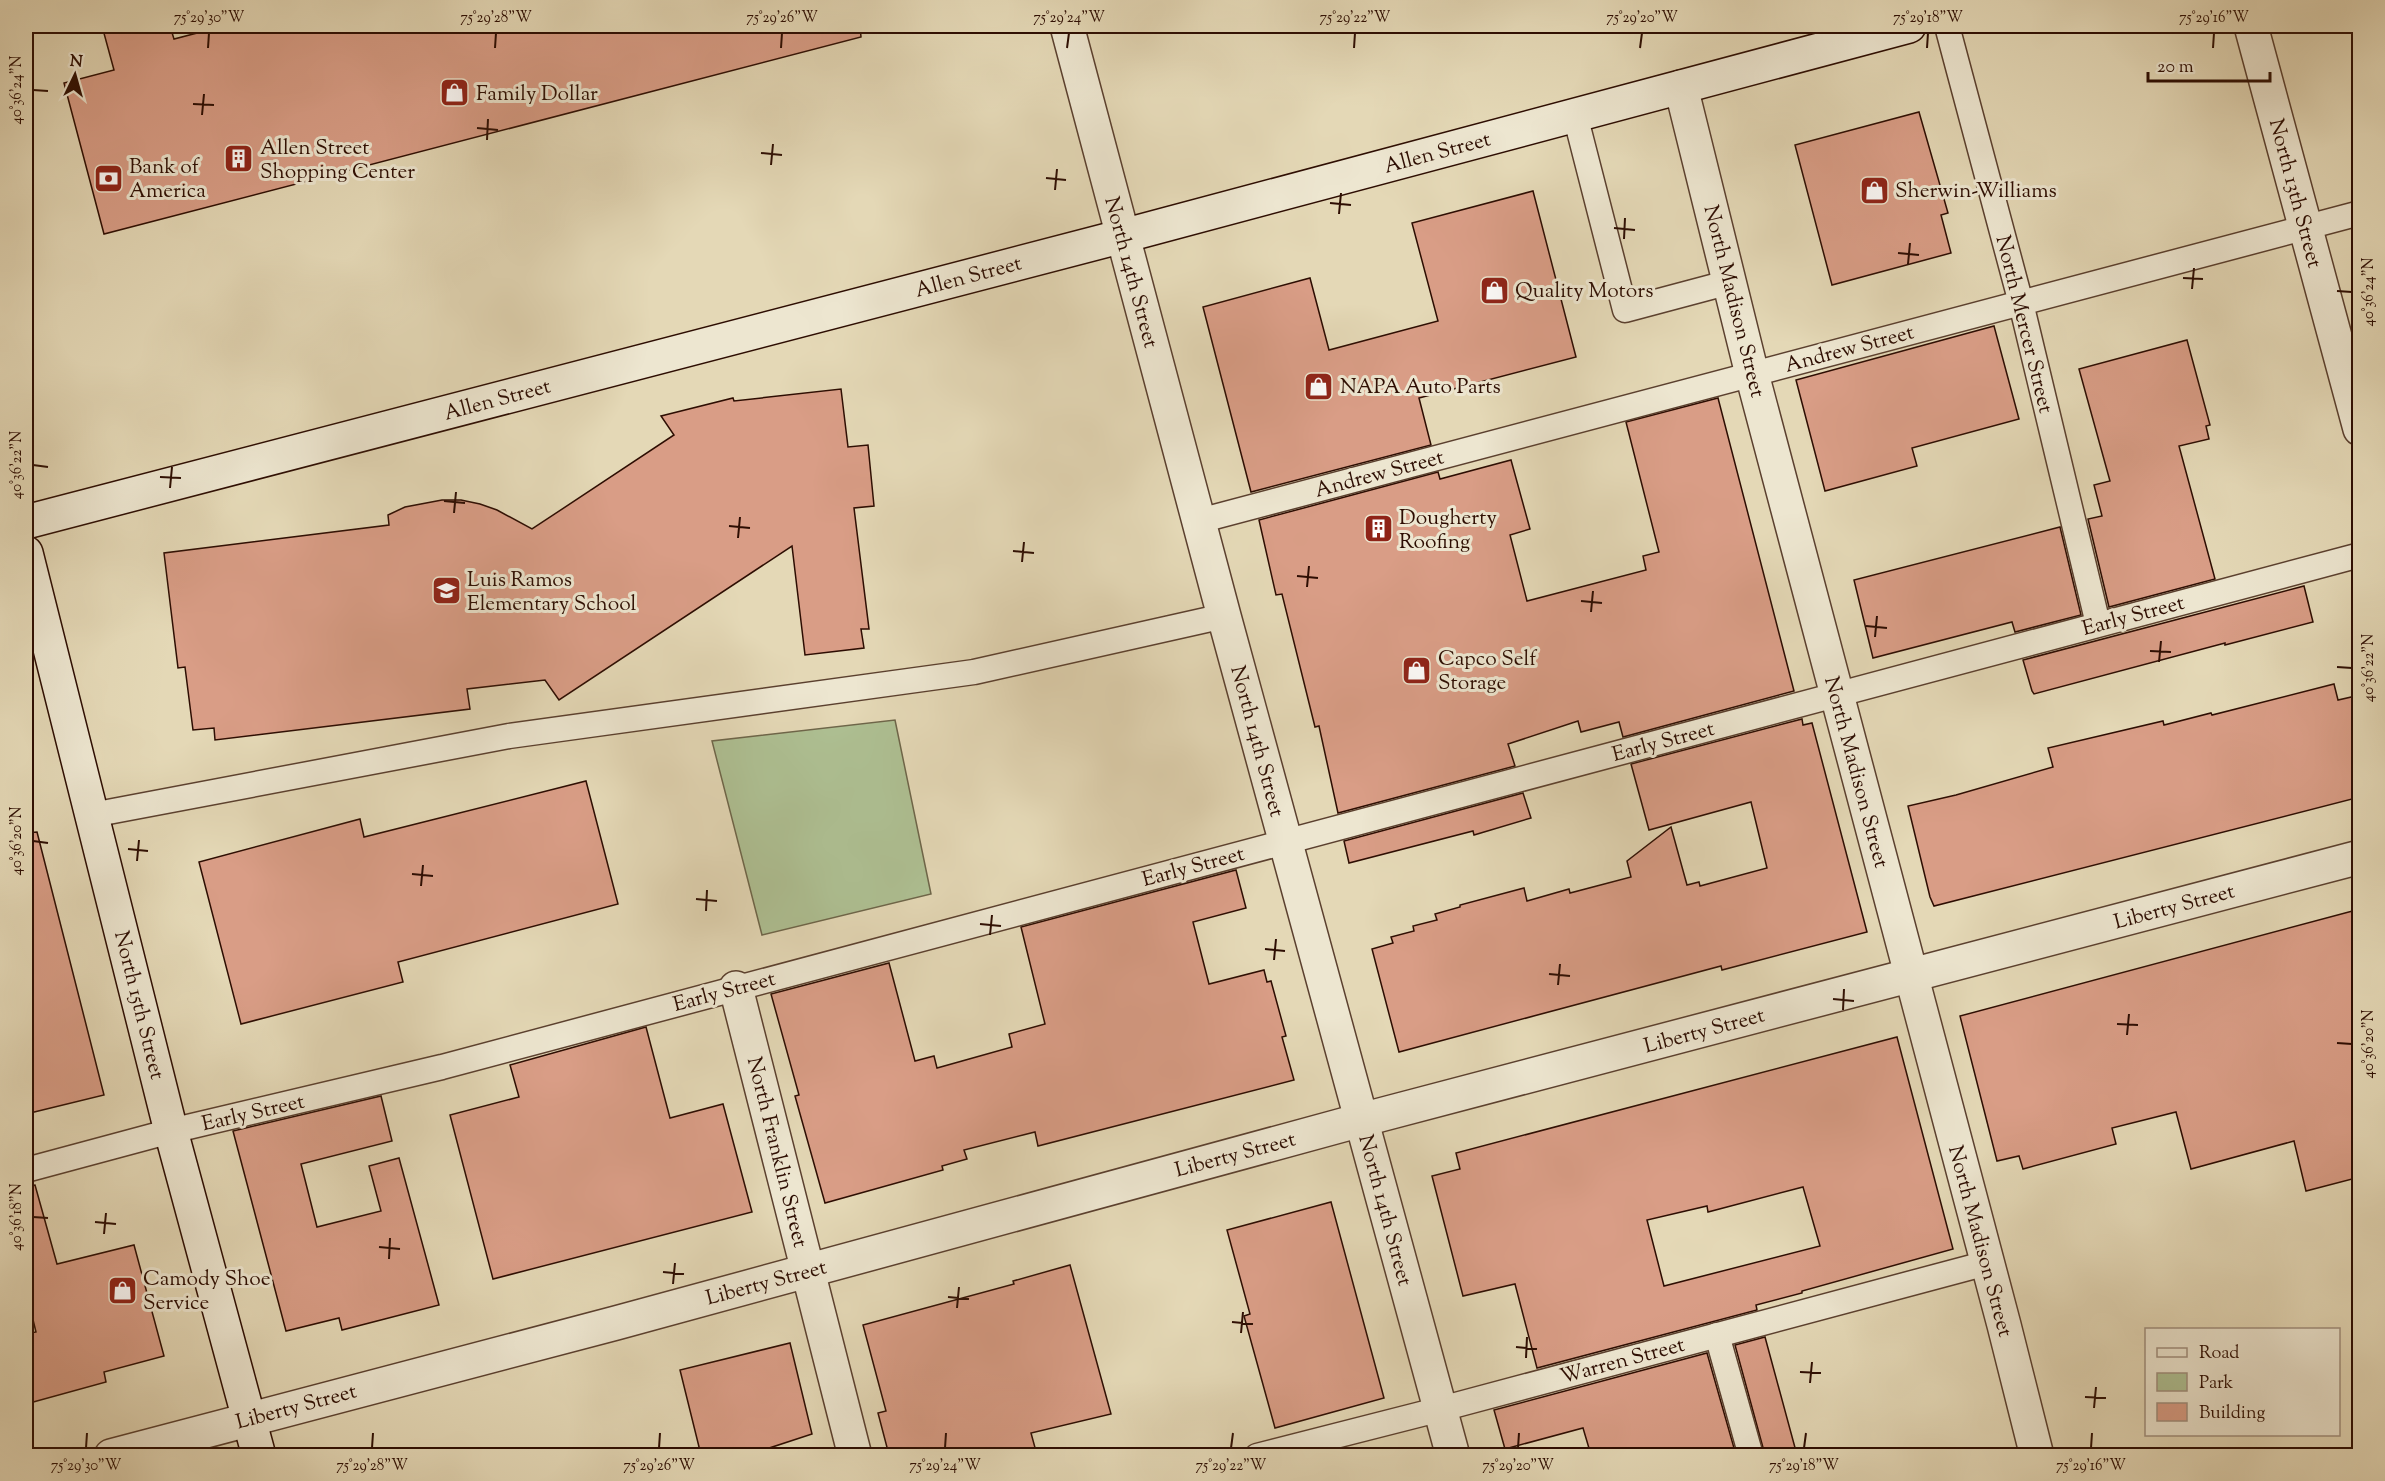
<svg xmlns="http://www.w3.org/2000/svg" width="2385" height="1481" font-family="'Sorts Mill Goudy',serif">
<rect width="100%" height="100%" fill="#e4d8b6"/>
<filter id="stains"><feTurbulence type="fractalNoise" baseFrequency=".00333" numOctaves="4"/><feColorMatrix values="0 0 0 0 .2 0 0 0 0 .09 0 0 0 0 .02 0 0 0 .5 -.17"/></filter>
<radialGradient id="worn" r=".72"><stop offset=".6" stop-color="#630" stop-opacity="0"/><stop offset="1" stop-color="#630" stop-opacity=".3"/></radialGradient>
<path fill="#aec093" stroke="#6e664a" stroke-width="1.5" d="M 895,720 L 931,894 L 762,935 L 712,741 Z"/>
<g fill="#d99d86" stroke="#2d0d02" stroke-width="1.5" fill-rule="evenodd">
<path d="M 102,26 L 170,26 L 174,39 L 224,26 L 860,26 L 861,37 L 104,234 L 64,83 L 114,70 Z"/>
<path d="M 1919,112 L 1948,213 L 1941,215 L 1951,253 L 1832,285 L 1795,145 Z"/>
<path d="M 1533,191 L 1576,357 L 1419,398 L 1431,445 L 1251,492 L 1203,307 L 1310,278 L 1329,350 L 1438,321 L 1412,223 Z"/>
<path d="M 1994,326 L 2019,419 L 1912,448 L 1917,466 L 1825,491 L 1796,380 Z"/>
<path d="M 2187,340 L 2210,425 L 2206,426 L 2209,439 L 2179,446 L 2215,579 L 2109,607 L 2088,519 L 2102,516 L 2094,485 L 2110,481 L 2079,369 Z"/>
<path d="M 841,389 L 848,447 L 868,445 L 874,506 L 854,508 L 869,629 L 861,629 L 864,648 L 805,655 L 792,546 L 559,700 L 545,680 L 467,689 L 470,709 L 215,740 L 214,728 L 193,730 L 185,667 L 178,668 L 164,553 L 389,525 L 388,515 L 405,507 L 442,500 L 461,500 L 480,504 L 497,510 L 532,529 L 674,435 L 661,416 L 733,398 L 734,401 Z"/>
<path d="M 1718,398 L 1794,691 L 1623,737 L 1619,722 L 1581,732 L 1578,721 L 1508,744 L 1515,766 L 1338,813 L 1319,726 L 1315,727 L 1282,594 L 1276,595 L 1259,520 L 1438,472 L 1440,479 L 1511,460 L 1530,529 L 1510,535 L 1527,601 L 1646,570 L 1643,556 L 1659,552 L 1626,422 Z"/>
<path d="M 2060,527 L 2081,615 L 2015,632 L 2012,622 L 1873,658 L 1854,580 Z"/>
<path d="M 2304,586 L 2313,622 L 2225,645 L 2225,643 L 2034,694 L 2032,691 L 2023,660 Z"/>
<path d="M 2334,684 L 2338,700 L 2360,695 L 2360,797 L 1934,906 L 1930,897 L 1908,806 L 1956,795 L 2053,767 L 2048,748 L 2163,721 L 2164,725 L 2211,713 L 2212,715 Z"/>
<path d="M 1802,719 L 1803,725 L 1812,723 L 1867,932 L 1722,970 L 1721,966 L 1399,1052 L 1372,949 L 1393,943 L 1391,937 L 1414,931 L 1413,926 L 1437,920 L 1435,914 L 1460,907 L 1460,905 L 1524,888 L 1527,901 L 1569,889 L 1570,893 L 1631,877 L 1627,861 L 1671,827 L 1687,885 L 1699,882 L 1700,886 L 1767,868 L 1751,802 L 1649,830 L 1631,764 Z"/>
<path d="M 586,781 L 618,904 L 398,962 L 403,982 L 241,1024 L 199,862 L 360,819 L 364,837 Z"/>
<path d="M 1523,793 L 1531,818 L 1474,835 L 1473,831 L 1349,863 L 1344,841 Z"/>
<path d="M 37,832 L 104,1095 L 26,1114 L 26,833 Z"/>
<path d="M 1236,870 L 1246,908 L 1193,922 L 1209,984 L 1264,970 L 1267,982 L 1271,981 L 1286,1036 L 1282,1037 L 1294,1080 L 1038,1146 L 1035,1132 L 964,1150 L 967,1159 L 942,1166 L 943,1170 L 825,1203 L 795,1096 L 799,1095 L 771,994 L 889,963 L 915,1061 L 934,1056 L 937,1068 L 1012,1047 L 1009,1034 L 1045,1024 L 1021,927 Z"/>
<path d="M 2360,909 L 2360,1177 L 2306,1191 L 2294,1141 L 2191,1169 L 2176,1112 L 2112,1128 L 2116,1144 L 2023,1169 L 2019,1156 L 1997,1161 L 1960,1016 Z"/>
<path d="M 646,1027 L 670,1118 L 723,1104 L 752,1212 L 493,1279 L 450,1115 L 519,1097 L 510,1065 Z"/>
<path d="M 1897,1037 L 1953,1249 L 1802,1291 L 1802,1293 L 1756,1305 L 1757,1310 L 1537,1368 L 1515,1284 L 1463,1296 L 1432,1176 L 1460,1169 L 1456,1153 ZM 1803,1187 L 1820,1246 L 1664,1286 L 1647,1220 L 1707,1206 L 1708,1212 Z"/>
<path d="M 381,1096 L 392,1141 L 301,1164 L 317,1227 L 381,1211 L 369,1166 L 399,1158 L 439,1305 L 342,1330 L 339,1318 L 286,1331 L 233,1131 Z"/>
<path d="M 35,1185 L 57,1264 L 134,1245 L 164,1356 L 104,1372 L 106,1382 L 26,1404 L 26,1334 L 36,1332 L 26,1291 L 26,1186 Z"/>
<path d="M 1331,1202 L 1384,1398 L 1275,1428 L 1244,1316 L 1250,1314 L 1227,1230 Z"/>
<path d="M 1070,1265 L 1111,1414 L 1031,1433 L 1037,1455 L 889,1455 L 878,1413 L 886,1411 L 863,1325 L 1014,1284 L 1013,1281 Z"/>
<path d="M 1765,1337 L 1797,1455 L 1765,1455 L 1735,1345 Z"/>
<path d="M 790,1343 L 812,1434 L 748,1455 L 701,1455 L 680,1370 Z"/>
<path d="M 1707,1353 L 1736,1455 L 1591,1455 L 1583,1428 L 1505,1449 L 1494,1410 Z"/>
</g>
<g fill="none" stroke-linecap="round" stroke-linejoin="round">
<defs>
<g id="lane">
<path d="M 1947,26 L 2021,303 L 2098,624"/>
<path d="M 1575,115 L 1625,310 L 1730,282"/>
<path d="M 1199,521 L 2360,213"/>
<path d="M 92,815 L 509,736 L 974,672 L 1224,616"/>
<path d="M 26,1170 L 171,1131 L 442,1067 L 2360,555"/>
<path d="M 1717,1335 L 1751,1456"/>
<path d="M 1257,1456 L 1441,1409 L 1987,1263"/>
</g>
<g id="street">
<path d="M 1067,26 L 1224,616 L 1453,1456"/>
<path d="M 2251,26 L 2360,429"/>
<path d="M 1681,87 L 1752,374 L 2004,1325 L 2037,1456"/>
<path d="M 736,988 L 855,1456"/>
<path d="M 111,1456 L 616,1323 L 1361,1120 L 2360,857"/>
</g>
<g id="secondary">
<path d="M 26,522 L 1123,236 L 1909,26"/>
<path d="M 26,553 L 171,1131 L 259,1456"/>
</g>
</defs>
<use href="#lane" stroke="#5b402f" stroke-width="27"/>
<use href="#street" stroke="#5b402f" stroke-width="36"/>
<use href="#secondary" stroke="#2d0d02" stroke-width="36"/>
<use href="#lane" stroke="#ede6d0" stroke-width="24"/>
<use href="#street" stroke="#ede6d0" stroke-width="33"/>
<use href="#secondary" stroke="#ede6d0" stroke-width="33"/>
</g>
<path fill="none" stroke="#2d0d02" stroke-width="2" d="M 208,48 L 209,33M 495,48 L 496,33M 781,48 L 782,33M 1067,48 L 1069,33M 1354,48 L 1355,33M 1640,48 L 1642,33M 1927,48 L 1928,33M 2213,48 L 2214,33M 33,90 L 48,91M 193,104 L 214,105M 202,115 L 204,94M 477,128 L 498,130M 487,140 L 488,119M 761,153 L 782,155M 771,165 L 773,144M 1046,178 L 1066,180M 1055,190 L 1057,169M 1330,203 L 1351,205M 1339,214 L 1341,193M 1614,228 L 1635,230M 1624,239 L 1625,218M 1898,253 L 1919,255M 1908,264 L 1910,243M 2183,278 L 2203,279M 2192,289 L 2194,268M 2337,291 L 2352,292M 33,465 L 48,467M 160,477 L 181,478M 170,488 L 172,467M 444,501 L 465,503M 454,513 L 456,492M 729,526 L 750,528M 738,538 L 740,517M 1013,551 L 1034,553M 1022,562 L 1024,542M 1297,576 L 1318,578M 1307,587 L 1309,566M 1581,601 L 1602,603M 1591,612 L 1593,591M 1866,626 L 1887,628M 1875,637 L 1877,616M 2150,651 L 2171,652M 2159,662 L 2161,641M 2337,667 L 2352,668M 33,841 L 48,843M 128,849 L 148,851M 137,861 L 139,840M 412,874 L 433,876M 421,886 L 423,865M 696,899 L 717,901M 706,911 L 707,890M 980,924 L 1001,926M 990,935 L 992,915M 1265,949 L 1285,951M 1274,960 L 1276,939M 1549,974 L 1570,976M 1558,985 L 1560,964M 1833,999 L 1854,1001M 1843,1010 L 1844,989M 2117,1024 L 2138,1025M 2127,1035 L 2129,1014M 2337,1043 L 2352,1044M 33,1217 L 48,1218M 95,1222 L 116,1224M 104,1234 L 106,1213M 379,1247 L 400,1249M 389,1259 L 390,1238M 663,1272 L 684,1274M 673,1284 L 675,1263M 948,1297 L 969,1299M 957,1308 L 959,1287M 1232,1322 L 1253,1324M 1241,1333 L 1243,1312M 1516,1347 L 1537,1349M 1526,1358 L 1527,1337M 1800,1372 L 1821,1373M 1810,1383 L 1812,1362M 2085,1397 L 2106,1398M 2094,1408 L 2096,1387M 86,1448 L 87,1433M 372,1448 L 373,1433M 659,1448 L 660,1433M 945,1448 L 946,1433M 1231,1448 L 1233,1433M 1518,1448 L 1519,1433M 1804,1448 L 1806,1433M 2091,1448 L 2092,1433"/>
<defs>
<symbol id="shop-square" viewBox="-11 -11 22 22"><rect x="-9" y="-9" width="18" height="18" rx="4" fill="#8f2418" stroke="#ede6d0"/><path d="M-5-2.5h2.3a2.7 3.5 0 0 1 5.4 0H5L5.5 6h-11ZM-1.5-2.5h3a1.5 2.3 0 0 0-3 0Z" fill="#fff"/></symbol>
<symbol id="building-square" viewBox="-11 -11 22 22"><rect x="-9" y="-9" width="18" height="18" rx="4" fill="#8f2418" stroke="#ede6d0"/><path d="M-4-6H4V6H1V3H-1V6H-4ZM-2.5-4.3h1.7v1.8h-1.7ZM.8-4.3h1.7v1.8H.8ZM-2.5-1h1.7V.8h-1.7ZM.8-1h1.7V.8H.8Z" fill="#fff"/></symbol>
<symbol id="bank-square" viewBox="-11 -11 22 22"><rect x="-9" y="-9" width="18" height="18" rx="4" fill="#8f2418" stroke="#ede6d0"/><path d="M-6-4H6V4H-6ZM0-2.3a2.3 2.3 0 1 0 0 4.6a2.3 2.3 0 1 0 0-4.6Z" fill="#fff"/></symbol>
<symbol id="school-square" viewBox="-11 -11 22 22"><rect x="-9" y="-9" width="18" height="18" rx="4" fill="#8f2418" stroke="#ede6d0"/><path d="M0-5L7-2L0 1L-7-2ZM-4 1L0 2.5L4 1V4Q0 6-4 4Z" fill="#fff"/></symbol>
</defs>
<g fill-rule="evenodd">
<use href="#shop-square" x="438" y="76" width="33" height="33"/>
<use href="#building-square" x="222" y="142" width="33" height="33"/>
<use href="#bank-square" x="92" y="162" width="33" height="33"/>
<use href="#shop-square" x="1858" y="174" width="33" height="33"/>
<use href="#shop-square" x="1478" y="274" width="33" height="33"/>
<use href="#shop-square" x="1302" y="370" width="33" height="33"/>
<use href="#building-square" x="1362" y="512" width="33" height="33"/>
<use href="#school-square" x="430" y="574" width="33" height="33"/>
<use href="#shop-square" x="1400" y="654" width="33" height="33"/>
<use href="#shop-square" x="106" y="1274" width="33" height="33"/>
</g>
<g text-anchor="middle" stroke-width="6" stroke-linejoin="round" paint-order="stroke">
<g font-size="21" fill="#2d0d02" stroke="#ede6d0" text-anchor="start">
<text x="476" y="100">Family Dollar</text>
<text x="260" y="154">Allen Street<tspan x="260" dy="24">Shopping Center</tspan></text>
<text x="129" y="173">Bank of<tspan x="129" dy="24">America</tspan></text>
<text x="1895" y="197">Sherwin-Williams</text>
<text x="1515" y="297">Quality Motors</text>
<text x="1340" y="393">NAPA Auto Parts</text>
<text x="1399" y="524">Dougherty<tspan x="1399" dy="24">Roofing</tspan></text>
<text x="467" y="586">Luis Ramos<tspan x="467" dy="24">Elementary School</tspan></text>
<text x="1438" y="665">Capco Self<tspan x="1438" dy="24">Storage</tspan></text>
<text x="143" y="1285">Camody Shoe<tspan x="143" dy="24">Service</tspan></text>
</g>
<g font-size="21" fill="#2d0d02" stroke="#ede6d0">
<text transform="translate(1437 152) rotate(-15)" y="7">Allen Street</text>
<text transform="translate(2296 193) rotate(75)" y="7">North 13th Street</text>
<text transform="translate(1132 272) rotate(75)" y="7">North 14th Street</text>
<text transform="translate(968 276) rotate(-15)" y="7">Allen Street</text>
<text transform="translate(1735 301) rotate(76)" y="7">North Madison Street</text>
<text transform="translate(2025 324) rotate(76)" y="7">North Mercer Street</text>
<text transform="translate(1849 348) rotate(-15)" y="7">Andrew Street</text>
<text transform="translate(497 399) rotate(-15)" y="7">Allen Street</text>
<text transform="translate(1379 473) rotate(-15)" y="7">Andrew Street</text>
<text transform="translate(2133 615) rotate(-15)" y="7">Early Street</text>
<text transform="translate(1258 741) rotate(75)" y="7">North 14th Street</text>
<text transform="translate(1663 741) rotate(-15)" y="7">Early Street</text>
<text transform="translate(1857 772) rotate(75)" y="7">North Madison Street</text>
<text transform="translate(1193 866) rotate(-15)" y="7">Early Street</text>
<text transform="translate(2174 906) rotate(-15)" y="7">Liberty Street</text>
<text transform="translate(724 991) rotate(-15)" y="7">Early Street</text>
<text transform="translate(140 1005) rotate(76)" y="7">North 15th Street</text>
<text transform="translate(1704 1030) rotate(-15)" y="7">Liberty Street</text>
<text transform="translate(253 1112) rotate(-13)" y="7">Early Street</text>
<text transform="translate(778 1152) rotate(76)" y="7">North Franklin Street</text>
<text transform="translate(1235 1154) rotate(-15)" y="7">Liberty Street</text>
<text transform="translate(1386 1210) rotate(75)" y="7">North 14th Street</text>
<text transform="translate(1981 1241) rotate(75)" y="7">North Madison Street</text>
<text transform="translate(766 1282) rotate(-15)" y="7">Liberty Street</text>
<text transform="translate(1622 1360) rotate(-15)" y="7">Warren Street</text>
<text transform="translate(296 1406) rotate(-15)" y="7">Liberty Street</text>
</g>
</g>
<rect width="2385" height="1481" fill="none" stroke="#e4d8b6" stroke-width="66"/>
<rect x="2145" y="1328" width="195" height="108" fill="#ede6d0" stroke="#a08f7e" stroke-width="1.5"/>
<rect x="2157" y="1348" width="30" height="9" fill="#ede6d0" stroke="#a08f7e" stroke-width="1.5"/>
<text x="2199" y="1358" font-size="18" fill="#2d0d02">Road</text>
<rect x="2157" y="1373" width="30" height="18" fill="#aec093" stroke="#a08f7e" stroke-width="1.5"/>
<text x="2199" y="1388" font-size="18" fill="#2d0d02">Park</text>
<rect x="2157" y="1403" width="30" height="18" fill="#d99d86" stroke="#a08f7e" stroke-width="1.5"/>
<text x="2199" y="1418" font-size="18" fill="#2d0d02">Building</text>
<g transform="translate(75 75) rotate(5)" stroke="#ede6d0" stroke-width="4.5" paint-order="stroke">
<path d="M0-4.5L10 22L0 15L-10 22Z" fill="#2d0d02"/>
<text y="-9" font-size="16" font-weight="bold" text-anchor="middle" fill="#2d0d02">N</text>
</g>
<path d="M2148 72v9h122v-9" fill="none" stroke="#2d0d02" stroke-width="3"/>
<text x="2157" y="72" font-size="18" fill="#2d0d02" stroke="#ede6d0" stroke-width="4.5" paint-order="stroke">20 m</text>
<rect x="33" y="33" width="2319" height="1415" fill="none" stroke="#2d0d02" stroke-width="2"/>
<g font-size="15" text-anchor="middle" fill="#2d0d02">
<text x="209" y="22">75°29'30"W</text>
<text x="496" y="22">75°29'28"W</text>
<text x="782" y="22">75°29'26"W</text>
<text x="1069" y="22">75°29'24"W</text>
<text x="1355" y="22">75°29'22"W</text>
<text x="1642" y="22">75°29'20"W</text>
<text x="1928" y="22">75°29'18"W</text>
<text x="2214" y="22">75°29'16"W</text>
<text transform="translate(16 90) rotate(-90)" y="5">40°36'24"N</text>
<text transform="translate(2368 292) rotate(-90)" y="5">40°36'24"N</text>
<text transform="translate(16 465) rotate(-90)" y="5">40°36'22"N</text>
<text transform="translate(2368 668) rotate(-90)" y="5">40°36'22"N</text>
<text transform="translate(16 841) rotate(-90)" y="5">40°36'20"N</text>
<text transform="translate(2368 1044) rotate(-90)" y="5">40°36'20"N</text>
<text transform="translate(16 1217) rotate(-90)" y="5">40°36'18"N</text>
<text x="86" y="1470">75°29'30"W</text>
<text x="372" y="1470">75°29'28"W</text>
<text x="659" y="1470">75°29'26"W</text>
<text x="945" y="1470">75°29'24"W</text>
<text x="1231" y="1470">75°29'22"W</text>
<text x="1518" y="1470">75°29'20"W</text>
<text x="1804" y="1470">75°29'18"W</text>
<text x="2091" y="1470">75°29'16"W</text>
</g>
<rect width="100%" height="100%" filter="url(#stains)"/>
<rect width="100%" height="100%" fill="url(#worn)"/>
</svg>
